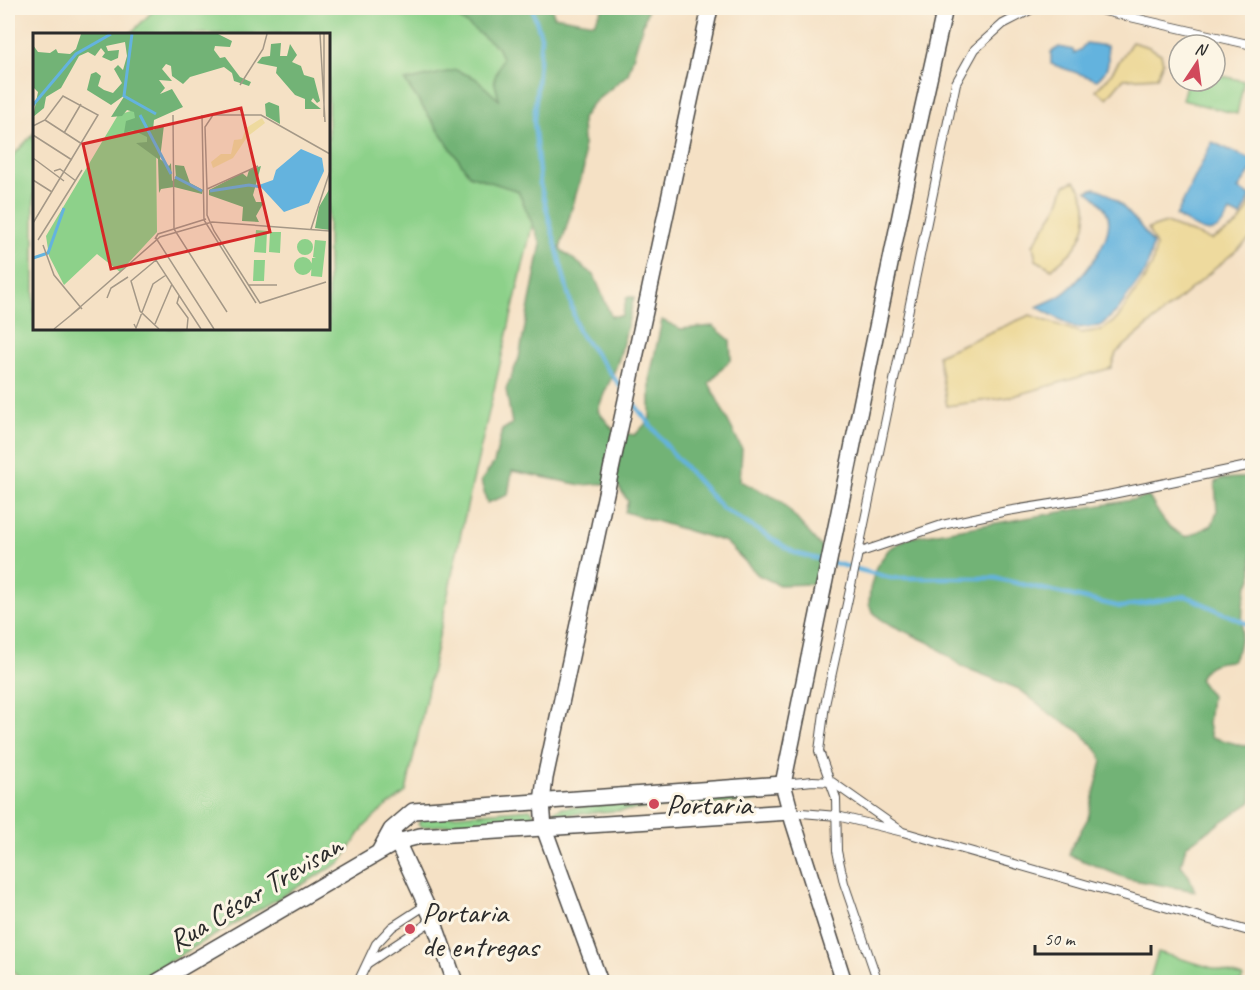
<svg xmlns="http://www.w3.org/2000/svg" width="1260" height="990" font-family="Caveat,sans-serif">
<rect width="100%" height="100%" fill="#fcf5e5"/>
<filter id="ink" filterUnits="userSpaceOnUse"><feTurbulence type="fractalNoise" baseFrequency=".0167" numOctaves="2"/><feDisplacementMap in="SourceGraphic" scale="12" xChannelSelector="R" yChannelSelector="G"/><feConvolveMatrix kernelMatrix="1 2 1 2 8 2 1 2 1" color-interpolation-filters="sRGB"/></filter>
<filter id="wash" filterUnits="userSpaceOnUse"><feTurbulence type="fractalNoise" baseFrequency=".008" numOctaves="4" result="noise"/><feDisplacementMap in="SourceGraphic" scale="24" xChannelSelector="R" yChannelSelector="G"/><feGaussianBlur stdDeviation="1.35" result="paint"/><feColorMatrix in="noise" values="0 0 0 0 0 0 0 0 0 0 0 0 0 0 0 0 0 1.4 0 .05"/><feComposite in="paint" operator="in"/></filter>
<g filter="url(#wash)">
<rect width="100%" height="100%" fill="#f5e1c5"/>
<g fill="#8dd18a" stroke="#5c7e5a" stroke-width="1.5">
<path d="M 156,8 L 529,8 L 553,136 L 462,528 L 406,792 L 384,808 L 364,827 L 341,862 L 134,982 L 22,982 L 8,964 L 8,161 L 34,133 L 34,328 L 328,328 L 328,34 L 130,34 Z"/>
<path d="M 1215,74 L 1244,81 L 1237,114 L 1182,100 L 1187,81 L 1215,81 Z"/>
<path d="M 755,792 L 761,795 L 759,801 L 558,815 L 554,811 L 561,808 Z"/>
<path d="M 530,809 L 535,814 L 533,819 L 421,827 L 418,824 L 423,818 Z"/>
<path d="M 1158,952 L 1243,977 L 1241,982 L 1149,982 Z"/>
</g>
<g fill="#72b376" stroke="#4e6f50" stroke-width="1.5">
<path d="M 422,8 L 552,8 L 554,16 L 594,23 L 603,8 L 648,8 L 628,74 L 591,105 L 582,119 L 584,167 L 560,249 L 594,275 L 611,316 L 622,316 L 627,297 L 634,297 C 628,321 624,345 616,367 C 610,383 602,394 598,411 L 615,432 L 635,435 L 650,419 L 650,376 L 662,320 L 681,329 L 713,326 L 730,340 L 731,359 L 709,383 L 742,449 L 740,481 L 780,500 L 831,558 L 812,584 L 779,585 L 758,575 L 726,542 L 625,512 L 628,501 L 616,483 L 581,485 L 512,471 L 508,495 L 487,503 L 481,481 L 494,463 L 502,430 L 512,424 L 506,389 L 519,358 L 541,244 L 518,191 L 469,175 L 405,81 L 456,70 L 475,78 L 499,100 L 494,80 L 502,58 L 497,47 L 451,12 Z"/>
<path d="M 1252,477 L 1252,579 L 1247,586 L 1243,605 L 1242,632 L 1238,650 L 1232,661 C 1216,662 1205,664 1199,679 L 1211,696 L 1208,724 L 1211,737 L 1244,746 L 1252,745 L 1252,797 L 1251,802 L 1186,846 L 1181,865 L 1189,876 L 1195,891 L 1128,879 L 1069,855 L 1071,848 L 1088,818 L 1102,761 L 1100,754 L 1081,732 L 1053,716 L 1019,689 L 961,666 L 932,644 L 883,621 L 872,611 L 869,604 L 870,589 L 876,567 L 889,549 L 908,538 L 1149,497 C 1160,516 1166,529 1187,537 L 1212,525 L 1217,511 L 1215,482 L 1221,479 Z"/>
</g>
<g fill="#eeda9e" stroke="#8c8264" stroke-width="1.5">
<path d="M 1132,42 L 1149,47 L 1161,54 L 1163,62 L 1157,77 L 1123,79 L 1107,98 L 1096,90 L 1108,78 Z"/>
<path d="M 1075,181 C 1092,202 1089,230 1073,250 C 1067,257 1058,263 1052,269 L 1036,260 L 1033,245 L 1058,206 L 1065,185 Z"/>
<path d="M 1252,199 L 1252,237 L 1116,353 L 1111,368 L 1010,397 L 947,406 L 938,355 L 1030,315 L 1081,333 L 1102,330 L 1117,319 L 1145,278 L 1152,265 L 1156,246 L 1148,229 L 1166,223 L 1211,240 C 1235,228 1243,224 1252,199 Z"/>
</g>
<g fill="#64b3de" stroke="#486f84" stroke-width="1.5">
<path d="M 1086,43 L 1107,46 C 1109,62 1110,69 1097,80 L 1051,64 L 1051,52 L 1059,47 L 1073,50 L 1074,53 L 1080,50 Z"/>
<path d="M 1212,142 L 1252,160 L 1252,170 L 1238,189 L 1251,196 L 1241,217 L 1230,212 C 1213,244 1201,230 1176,216 Z"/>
<path d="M 1095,188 C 1112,190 1144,229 1153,244 L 1146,271 L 1117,311 L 1100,326 L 1075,328 L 1037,307 C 1044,303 1051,301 1058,297 C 1078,286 1114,240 1108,216 C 1105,205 1096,198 1087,191 Z"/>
</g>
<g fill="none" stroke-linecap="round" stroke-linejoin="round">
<g stroke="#64b3de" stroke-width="4.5">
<path d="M 532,8 L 541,36 L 534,121 L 540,184 L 578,331 L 624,391"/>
<path d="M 631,400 L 669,449 L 722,508 L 795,553 L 891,578 L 995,578 L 1121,607 L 1186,596 L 1252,626"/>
</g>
</g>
</g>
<g filter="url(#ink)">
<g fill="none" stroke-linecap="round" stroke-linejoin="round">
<defs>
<g id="lane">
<path d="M 1091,8 L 1252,45"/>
<path d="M 858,553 L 956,83 L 975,49 L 1003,24 L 1034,8"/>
<path d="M 783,784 L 813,781 L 832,782 L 900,830"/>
<path d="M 790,812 L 837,816 L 903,832 L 1252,932"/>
<path d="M 368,963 L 433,920"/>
<path d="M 358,982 L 376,944 L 392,927 L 426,905"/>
<path d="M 878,982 L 844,883 L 837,851 L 836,798 L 819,751 L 825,705 L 858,553 L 942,525 L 1007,511 L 1108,495 L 1252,465"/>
</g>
<g id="street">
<path d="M 394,835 L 433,920 L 455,982"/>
<path d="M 380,850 L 391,830 L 413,811 L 783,784"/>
<path d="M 157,982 L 397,842 L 420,836 L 790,812"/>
<path d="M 600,982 L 544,828 L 542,802 L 545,778 L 710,8"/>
<path d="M 844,982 L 793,821 L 783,784 L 917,133 L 945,8"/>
</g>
</defs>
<use href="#lane" stroke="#494642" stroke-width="10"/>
<use href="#street" stroke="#494642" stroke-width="18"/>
<use href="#lane" stroke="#fff" stroke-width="8"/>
<use href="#street" stroke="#fff" stroke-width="15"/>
</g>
</g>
<g fill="#d1495b" stroke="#fcf5e5" stroke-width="2">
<circle cx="654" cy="804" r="6"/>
<circle cx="410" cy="929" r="6"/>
</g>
<g text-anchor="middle" stroke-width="6" stroke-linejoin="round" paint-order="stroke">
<g font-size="30" fill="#2b2b2b" stroke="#fcf5e5" text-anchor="start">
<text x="666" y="814">Portaria</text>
<text x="422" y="922">Portaria<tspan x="422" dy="34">de entregas</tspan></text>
</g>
<g font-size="30" fill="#2b2b2b" stroke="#fcf5e5">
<text transform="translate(255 893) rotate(-31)" y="10">Rua César Trevisan</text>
</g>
</g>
<g transform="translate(33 33)">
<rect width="297" height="297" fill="#f5e1c5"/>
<path d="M 107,75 L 123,112 L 124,199 L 87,239 L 64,221 L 31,252 L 16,223 L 13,203 L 85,82 ZM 223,197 L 234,198 L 233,220 L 221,219 ZM 237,199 L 248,199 L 247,220 L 236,219 ZM264 214a8 8 0 1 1 16 0a8 8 0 1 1-16 0ZM 282,207 L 293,208 L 289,244 L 278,243 L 279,225 L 283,225 L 280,224 ZM261 233a9 9 0 1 1 18 0a9 9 0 1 1-18 0ZM 221,227 L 232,227 L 231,248 L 220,248 Z" fill="#8dd18a"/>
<path d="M 48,1 L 185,1 L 199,8 L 197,14 L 182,13 L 181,17 L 187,25 L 192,24 L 207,44 L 218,49 L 216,53 L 201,48 L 199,40 L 191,34 L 157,44 L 150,51 L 139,43 L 138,33 L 133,31 L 129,36 L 139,48 L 126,47 L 132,55 L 127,61 L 139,56 L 150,74 L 121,87 L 120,97 L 131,92 L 127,126 L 136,133 L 138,130 L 139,148 L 143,145 L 142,132 L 151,133 L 157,150 L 170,157 L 169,161 L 141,154 L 128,156 L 126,160 L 125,126 L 103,110 L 114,109 L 114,104 L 100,97 L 91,100 L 93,88 L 102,85 L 101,79 L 94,77 L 89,83 L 78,84 L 92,62 L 78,72 L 54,57 L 58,41 L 63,39 L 68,43 L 65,53 L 71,57 L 80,60 L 89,50 L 81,36 L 85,32 L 90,37 L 94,23 L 92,9 L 73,13 L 75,18 L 86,17 L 85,25 L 78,28 L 69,24 L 72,20 L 68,15 L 62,23 L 55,19 L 46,23 L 28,55 L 13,64 L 11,75 L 0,84 L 5,59 L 0,54 L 0,12 L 5,19 L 17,20 L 23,16 L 25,20 L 37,21 L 43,16 ZM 248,10 L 247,23 L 254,23 L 257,11 L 264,22 L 259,29 L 268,33 L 271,42 L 281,45 L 287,68 L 284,70 L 280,65 L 278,68 L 288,76 L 272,76 L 272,66 L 262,62 L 243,40 L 244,34 L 224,30 L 229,24 L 237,23 L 238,11 ZM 236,69 L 246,73 L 247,91 L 233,83 L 232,71 ZM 228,133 L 220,162 L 223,169 L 231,169 L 223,183 L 226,189 L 209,188 L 210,174 L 176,162 L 176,157 L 209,140 L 214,144 L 216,137 ZM 297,155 L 297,197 L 282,195 L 286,174 Z" fill="#72b376"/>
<path d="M 229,85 L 232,90 L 215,103 L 200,125 L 180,135 L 178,129 L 188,121 L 198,121 L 201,107 L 209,106 L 213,95 Z" fill="#eeda9e"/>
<path d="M 268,116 L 289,125 L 291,138 L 276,170 L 251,179 L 226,152 L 240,147 L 243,137 Z" fill="#64b3de"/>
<path fill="none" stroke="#64b3de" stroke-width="3" d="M 99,1 L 91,63 L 123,81M 0,72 L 43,21 L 78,1M 107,82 L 138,141M 142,144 L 169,158M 177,158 L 216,152 L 228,154M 0,225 L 15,220 L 31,175"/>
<path fill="none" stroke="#a49887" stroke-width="1.5" d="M 287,1 L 292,89M 207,52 L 230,16 L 234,1M 140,82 L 141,196 L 194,279M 169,82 L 171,187 L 223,270M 291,84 L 291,1M 12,87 L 49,111M 0,93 L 12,87 L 30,63 L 65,82 L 0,190M 31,100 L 48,71M 0,102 L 39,127M 0,125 L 31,148M 225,133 L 174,156 L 174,182 L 181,198 L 227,270 L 293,249M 21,138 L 27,136 L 43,148M 0,147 L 19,159M 174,156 L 172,94 L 180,82 L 228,82 L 297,121M 278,196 L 297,138M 123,205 L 181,296M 122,206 L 125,201 L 173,186M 5,207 L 49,137M 10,212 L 21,242 L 49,276M 215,252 L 244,252M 146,263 L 144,270 L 155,285 L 154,296M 74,265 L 78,255 L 95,244M 38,282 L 127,204 L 179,189 L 297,198M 101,291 L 103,295 L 120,251 L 133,242M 122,291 L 139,251M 21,296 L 48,274M 126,296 L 107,278 L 98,248 L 123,227 L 168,296"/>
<path fill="#d62828" fill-opacity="0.15" stroke="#d62828" stroke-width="3" d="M 208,75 L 237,199 L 78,236 L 50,111 Z"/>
<rect width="297" height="297" fill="none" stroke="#2b2b2b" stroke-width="3"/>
</g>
<rect width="1260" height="990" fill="none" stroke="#fcf5e5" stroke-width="30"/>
<g transform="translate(1197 63) rotate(13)"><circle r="28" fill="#fcf5e5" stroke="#a8a49b" stroke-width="1.5"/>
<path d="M0-4.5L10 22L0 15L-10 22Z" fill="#d1495b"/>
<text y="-9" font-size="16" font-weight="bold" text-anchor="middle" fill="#2b2b2b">N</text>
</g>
<path d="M1035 945v9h116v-9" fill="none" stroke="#2b2b2b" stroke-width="3"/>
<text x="1044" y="945" font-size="18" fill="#2b2b2b" stroke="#fcf5e5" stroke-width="4.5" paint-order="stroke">50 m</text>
</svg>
